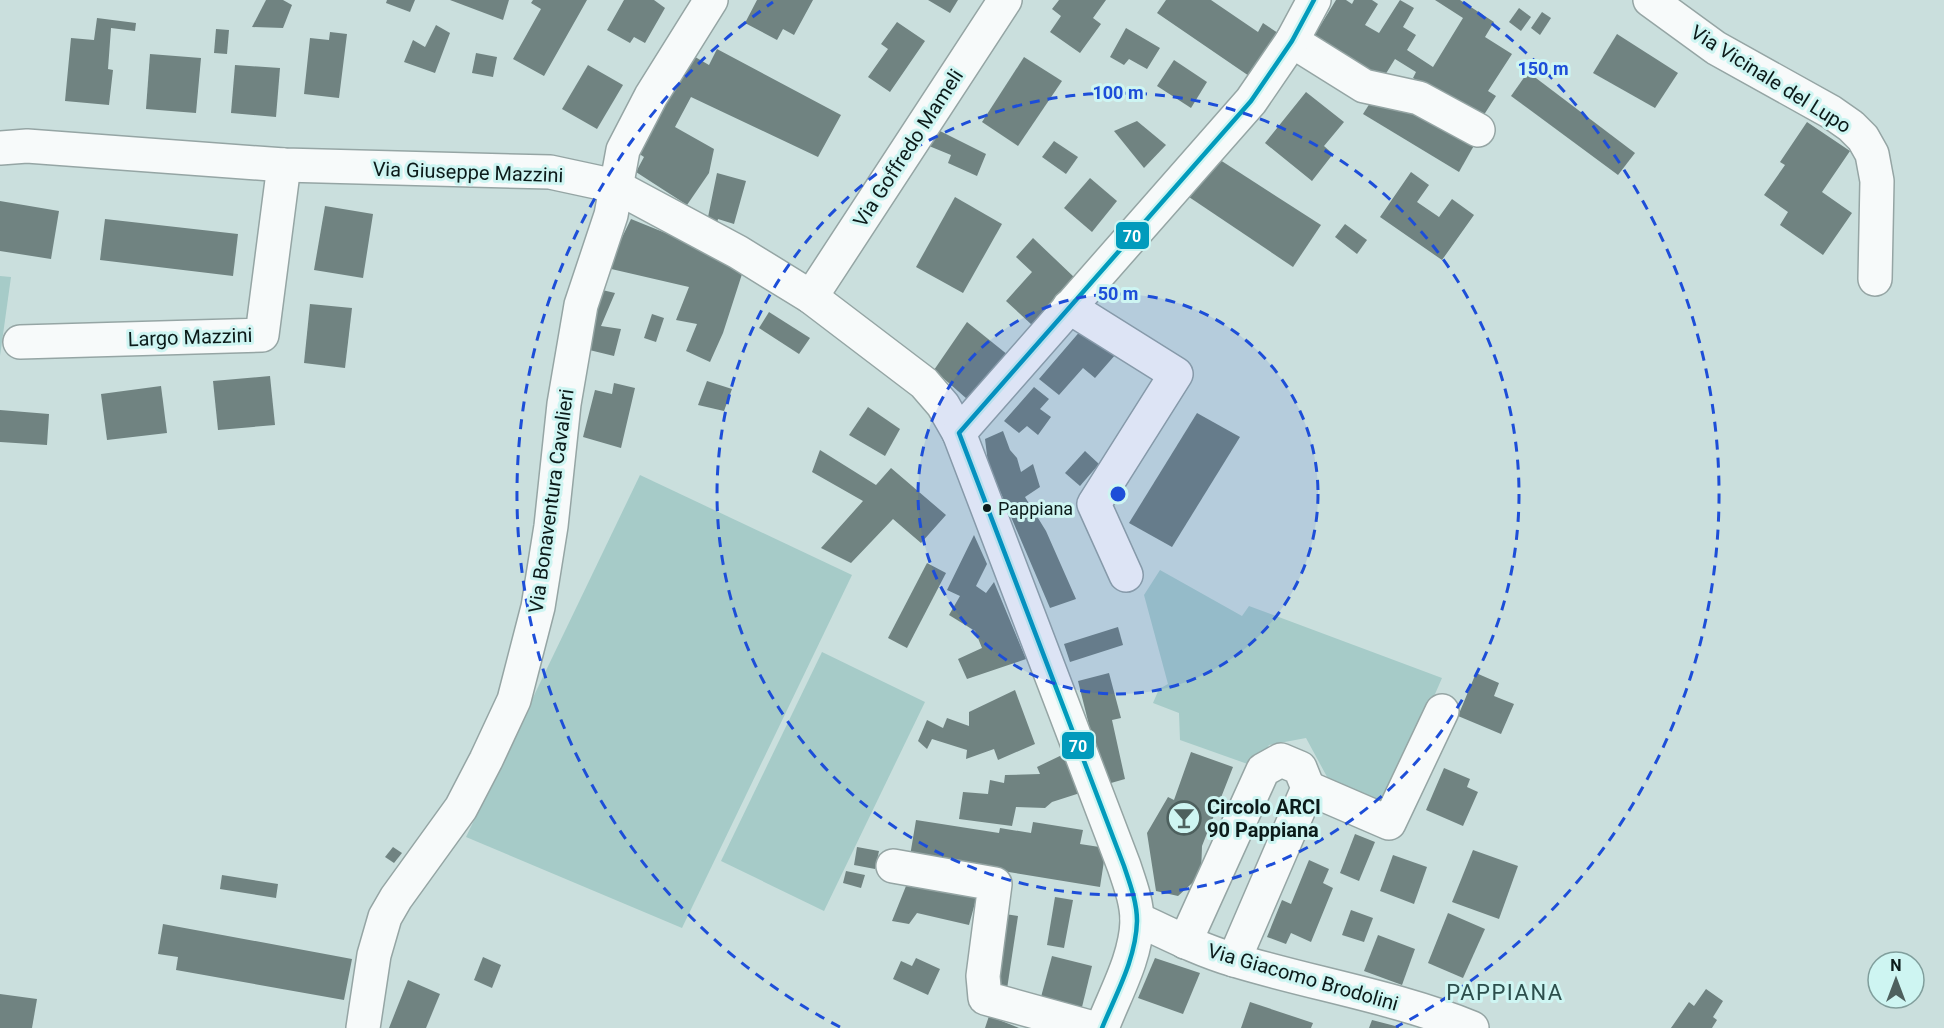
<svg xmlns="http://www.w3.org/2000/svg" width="1944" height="1028" font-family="Roboto,sans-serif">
<rect width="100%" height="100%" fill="#cadfdd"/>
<g fill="#a6cbc8">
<path d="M 0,276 L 11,277 L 0,356 Z"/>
<path d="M 640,475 L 852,575 L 682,928 L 466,837 Z"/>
<path d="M 1160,570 L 1242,616 L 1249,606 L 1442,678 L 1385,809 L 1332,786 L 1306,738 L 1269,745 L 1256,767 L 1180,740 L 1179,713 L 1153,703 L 1159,689 L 1168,684 L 1144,595 Z"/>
<path d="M 822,652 L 925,702 L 824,911 L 721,861 Z"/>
</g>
<g fill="#708381">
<path d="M 266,0 L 283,0 L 292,5 L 283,28 L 252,27 Z"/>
<path d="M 387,0 L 415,0 L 410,12 L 386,3 Z"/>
<path d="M 450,0 L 509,0 L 503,20 Z"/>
<path d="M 533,0 L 587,0 L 544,76 L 513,59 L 541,9 L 531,3 Z"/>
<path d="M 624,0 L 654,0 L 665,8 L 645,43 L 634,37 L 630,43 L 607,30 Z"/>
<path d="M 757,0 L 813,0 L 794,35 L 783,29 L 777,40 L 745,23 Z"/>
<path d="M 928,0 L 958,0 L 950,13 Z"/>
<path d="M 1059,0 L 1106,0 L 1093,18 L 1101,24 L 1080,53 L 1050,32 L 1061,16 L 1052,9 Z"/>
<path d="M 1166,0 L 1211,0 L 1258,32 L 1263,23 L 1281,35 L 1252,78 L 1157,13 Z"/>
<path d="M 1336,0 L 1346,0 L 1352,4 L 1354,0 L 1372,0 L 1378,4 L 1365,25 L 1379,33 L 1400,0 L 1414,8 L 1403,27 L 1416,35 L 1407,50 L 1433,67 L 1463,18 L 1435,0 L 1460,0 L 1494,22 L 1485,37 L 1512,54 L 1488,91 L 1496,96 L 1480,121 L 1413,78 L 1416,72 L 1395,59 L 1377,88 L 1309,44 Z"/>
<path d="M 1519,8 L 1531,17 L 1521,31 L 1509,22 Z"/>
<path d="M 1542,12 L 1551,18 L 1540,35 L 1531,28 Z"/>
<path d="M 97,18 L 136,23 L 135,31 L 111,28 L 108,69 L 113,70 L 109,105 L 65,101 L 71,38 L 94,40 Z"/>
<path d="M 897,22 L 925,41 L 890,92 L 868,77 L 888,49 L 881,44 Z"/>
<path d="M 436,25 L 450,33 L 435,73 L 404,62 L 413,40 L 425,47 Z"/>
<path d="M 1126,28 L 1160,48 L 1147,69 L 1129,59 L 1124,65 L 1110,57 Z"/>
<path d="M 216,29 L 229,30 L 227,54 L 214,53 Z"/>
<path d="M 330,32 L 347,34 L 339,98 L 304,94 L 310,38 L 329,40 Z"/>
<path d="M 1617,34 L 1678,73 L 1655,108 L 1593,73 Z"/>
<path d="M 717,49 L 841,115 L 818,157 L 691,97 L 675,127 L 714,149 L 709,173 L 687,205 L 636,172 L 644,157 L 638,153 L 648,138 L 642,133 L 690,54 L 709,65 Z"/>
<path d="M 476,53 L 497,57 L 493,77 L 472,73 Z"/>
<path d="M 150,54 L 201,58 L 196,113 L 146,109 Z"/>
<path d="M 1024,57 L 1062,81 L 1018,146 L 982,122 Z"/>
<path d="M 1174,60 L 1207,82 L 1191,108 L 1157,86 Z"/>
<path d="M 235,65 L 280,68 L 276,117 L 231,113 Z"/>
<path d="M 588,65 L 623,85 L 597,129 L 562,109 Z"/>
<path d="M 1528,72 L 1635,153 L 1618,175 L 1511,96 Z"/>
<path d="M 1306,92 L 1344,122 L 1324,146 L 1333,154 L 1312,181 L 1265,143 Z"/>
<path d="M 1375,95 L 1476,142 L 1459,172 L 1363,114 Z"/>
<path d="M 1137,121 L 1166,145 L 1144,168 L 1114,131 Z"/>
<path d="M 1807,122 L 1850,151 L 1822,192 L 1852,213 L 1823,255 L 1780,225 L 1788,212 L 1764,195 L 1785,165 L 1780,162 Z"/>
<path d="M 938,130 L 986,154 L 977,176 L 948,163 L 951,155 L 929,146 Z"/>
<path d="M 1054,141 L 1078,157 L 1066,174 L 1042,157 Z"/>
<path d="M 1217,158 L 1321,225 L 1293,267 L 1186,195 Z"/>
<path d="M 1411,172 L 1429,185 L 1417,202 L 1439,217 L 1452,199 L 1474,215 L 1442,260 L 1380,217 Z"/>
<path d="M 717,173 L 746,181 L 734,224 L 718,219 L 716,228 L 707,222 Z"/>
<path d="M 1090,178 L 1117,201 L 1092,232 L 1064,208 Z"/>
<path d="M 955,197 L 1002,224 L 963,293 L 916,267 Z"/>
<path d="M 0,201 L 59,211 L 51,259 L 0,251 Z"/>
<path d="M 325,206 L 373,214 L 363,278 L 314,270 Z"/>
<path d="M 105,219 L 238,234 L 233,276 L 100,260 Z"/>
<path d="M 631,219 L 720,255 L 743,271 L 723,333 L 710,362 L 686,351 L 697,324 L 676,320 L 689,287 L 607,268 Z"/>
<path d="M 1345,224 L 1367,240 L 1357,254 L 1335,237 Z"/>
<path d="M 1033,238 L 1075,278 L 1032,325 L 1006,301 L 1032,272 L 1016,257 Z"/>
<path d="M 598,289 L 615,293 L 601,326 L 621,329 L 614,356 L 577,347 Z"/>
<path d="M 310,304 L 352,308 L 345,368 L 304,363 Z"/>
<path d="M 769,312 L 810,338 L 799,354 L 759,328 Z"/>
<path d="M 652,314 L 664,318 L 656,342 L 644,338 Z"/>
<path d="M 967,322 L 1008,355 L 967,399 L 934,370 Z"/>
<path d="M 1082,329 L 1116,354 L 1095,378 L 1083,368 L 1059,395 L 1039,379 Z"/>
<path d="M 270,376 L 275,425 L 218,430 L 213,381 Z"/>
<path d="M 707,381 L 732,389 L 724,411 L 698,405 Z"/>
<path d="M 614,383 L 635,388 L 621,448 L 583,437 L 595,390 L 612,394 Z"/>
<path d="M 161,386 L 167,433 L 107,440 L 101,394 Z"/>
<path d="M 1034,387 L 1049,399 L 1040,409 L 1051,417 L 1038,435 L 1027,426 L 1019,433 L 1004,421 Z"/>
<path d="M 868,407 L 900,429 L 885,456 L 849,435 Z"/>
<path d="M 0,410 L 49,414 L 47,445 L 0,442 Z"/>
<path d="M 1197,413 L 1240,437 L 1172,547 L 1129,523 Z"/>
<path d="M 1003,431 L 1010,450 L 1017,458 L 1021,472 L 1033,464 L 1040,487 L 1025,497 L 1046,531 L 1076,599 L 1050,608 L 988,463 L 985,439 Z"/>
<path d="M 820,450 L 876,485 L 891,468 L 946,515 L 921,543 L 893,519 L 851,563 L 821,548 L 863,501 L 812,472 Z"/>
<path d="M 1085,451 L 1099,464 L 1080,486 L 1065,473 Z"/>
<path d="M 974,535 L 987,564 L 976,586 L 986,593 L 994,582 L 1026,659 L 967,679 L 958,659 L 982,648 L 975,631 L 949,615 L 960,596 L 947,590 Z"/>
<path d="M 927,563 L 946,573 L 907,648 L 888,638 Z"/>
<path d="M 1118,627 L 1123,645 L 1070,662 L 1064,644 Z"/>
<path d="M 1109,673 L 1121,718 L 1112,720 L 1125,779 L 1104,785 L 1078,681 Z"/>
<path d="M 1476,673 L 1499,683 L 1494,696 L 1514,704 L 1501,734 L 1458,716 Z"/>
<path d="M 1015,690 L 1035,744 L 998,760 L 994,749 L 966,759 L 967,750 L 932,739 L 927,749 L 918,741 L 927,720 L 943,728 L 947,718 L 969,726 L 969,712 Z"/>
<path d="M 1191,752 L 1233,767 L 1202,846 L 1201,875 L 1178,896 L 1156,891 L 1147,833 L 1168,797 L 1174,800 Z"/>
<path d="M 1064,754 L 1080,793 L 1052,802 L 1045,808 L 1016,807 L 1012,826 L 959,819 L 963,792 L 988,794 L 990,780 L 1004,783 L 1005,775 L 1040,774 L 1037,767 Z"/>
<path d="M 1444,768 L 1470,779 L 1467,787 L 1478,792 L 1463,826 L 1426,810 Z"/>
<path d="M 916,820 L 999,833 L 1000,828 L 1031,833 L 1033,822 L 1083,830 L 1080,844 L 1106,848 L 1100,887 L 910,856 Z"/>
<path d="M 1355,834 L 1375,842 L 1359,881 L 1340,873 Z"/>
<path d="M 393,847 L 402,853 L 394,863 L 385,857 Z"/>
<path d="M 857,847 L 879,851 L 875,869 L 854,865 Z"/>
<path d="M 1473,850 L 1518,866 L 1499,919 L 1452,902 Z"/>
<path d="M 1393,855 L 1427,867 L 1414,904 L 1380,891 Z"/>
<path d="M 1309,860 L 1329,869 L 1323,883 L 1333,888 L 1311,942 L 1291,933 L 1286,944 L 1267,937 L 1282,900 L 1291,904 Z"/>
<path d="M 846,871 L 865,875 L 861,888 L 843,883 Z"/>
<path d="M 222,875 L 278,884 L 276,898 L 220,889 Z"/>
<path d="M 910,876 L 978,892 L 969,925 L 917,913 L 909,924 L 892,921 Z"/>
<path d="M 1055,897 L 1073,900 L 1064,948 L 1047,945 Z"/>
<path d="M 1351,910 L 1373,918 L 1364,942 L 1342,935 Z"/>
<path d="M 999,913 L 1018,916 L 1007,989 L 989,986 Z"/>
<path d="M 1448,913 L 1485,929 L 1463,978 L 1428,963 Z"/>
<path d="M 163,924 L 352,959 L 344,1000 L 176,970 L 178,957 L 158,954 Z"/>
<path d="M 1378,935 L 1415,949 L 1402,985 L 1364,971 Z"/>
<path d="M 1052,956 L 1092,966 L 1082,1007 L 1041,997 Z"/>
<path d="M 483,957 L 501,965 L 492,988 L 474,980 Z"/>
<path d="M 916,958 L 940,969 L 928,995 L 893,979 L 901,961 L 912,966 Z"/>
<path d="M 1155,958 L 1200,973 L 1183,1014 L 1138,998 Z"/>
<path d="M 408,980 L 440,994 L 426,1028 L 389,1028 Z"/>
<path d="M 1706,989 L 1723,1001 L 1713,1017 L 1717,1020 L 1712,1028 L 1671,1028 L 1689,1002 L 1694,1006 Z"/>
<path d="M 0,994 L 37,999 L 32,1028 L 0,1028 Z"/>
<path d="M 1250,1002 L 1313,1023 L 1311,1028 L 1241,1028 Z"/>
<path d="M 989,1016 L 1019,1028 L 985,1028 Z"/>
<path d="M 1372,1020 L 1399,1027 L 1399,1028 L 1369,1028 Z"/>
</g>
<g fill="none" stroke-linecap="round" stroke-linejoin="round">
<defs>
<g id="minor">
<path d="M 1650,0 L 1716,48 L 1831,112 L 1851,126 L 1863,138 L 1872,154 L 1877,181 L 1875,279"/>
<path d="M 1292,41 L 1364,86 L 1419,98 L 1478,130"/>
<path d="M 0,148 L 27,146 L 284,165 L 550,172 L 615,186 L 738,252 L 811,297 L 924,383 L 943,405 L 959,433"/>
<path d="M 811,297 L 1005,0"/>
<path d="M 1069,307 L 1176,374 L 1094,504 L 1126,575"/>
<path d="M 20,342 L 262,335 L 284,165"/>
<path d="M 1308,788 L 1389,823 L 1442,711"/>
<path d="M 893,866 L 995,884 L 983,976 L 985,998 L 1093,1028"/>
<path d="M 1137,919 C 1169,934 1200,950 1234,960 C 1313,984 1396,997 1472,1028"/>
<path d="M 1185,942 L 1263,770 L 1281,760 L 1300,768 L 1308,788 L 1234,960"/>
<path d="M 363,1028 L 374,955 L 385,917 L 396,898 L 461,808 L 486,760 L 514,700 L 538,607 L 551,526 L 564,404 L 581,305 L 611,215 L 623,150 L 651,96 L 711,0"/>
<path d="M 1102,1028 C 1115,994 1136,958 1137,921 C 1137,902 1130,884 1124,866 L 959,433 L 1251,101 L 1292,41 L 1314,0"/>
</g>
</defs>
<use href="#minor" stroke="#95a5a4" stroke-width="36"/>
<use href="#minor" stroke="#f7fafa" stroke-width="33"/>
<defs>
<path id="bus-1" d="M 1102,1028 C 1116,994 1136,959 1137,921 C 1137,902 1130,884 1124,866 L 959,433 L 1251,101 L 1292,41 L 1314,0"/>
</defs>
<use href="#bus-1" stroke="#cef5f2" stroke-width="9"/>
<use href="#bus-1" stroke="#019bbc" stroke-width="4.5"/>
</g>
<circle cx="1118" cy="494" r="200" fill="#1d4ed8" fill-opacity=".12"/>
<g fill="none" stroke="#1d4ed8" stroke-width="3" stroke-dasharray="10 8">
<circle cx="1118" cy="494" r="200"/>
<circle cx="1118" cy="494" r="401"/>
<path d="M840 1027A601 601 0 0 1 773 2M1463 2A601 601 0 0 1 1396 1027"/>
</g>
<defs>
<symbol id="bar-ring" viewBox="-11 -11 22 22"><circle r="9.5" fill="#cef5f2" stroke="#4e605e" stroke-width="1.5"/><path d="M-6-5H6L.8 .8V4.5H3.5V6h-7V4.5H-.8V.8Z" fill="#4e605e"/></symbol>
</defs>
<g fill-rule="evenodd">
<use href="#bar-ring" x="1165" y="799" width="38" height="38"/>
</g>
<circle fill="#0c1b1a" stroke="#cef5f2" stroke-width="2" cx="987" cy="508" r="5"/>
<g text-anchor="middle" stroke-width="6" stroke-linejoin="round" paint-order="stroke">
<g font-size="18" fill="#0c1b1a" stroke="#cef5f2" text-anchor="start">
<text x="998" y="515">Pappiana</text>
</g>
<g font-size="20" fill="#0c1b1a" stroke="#cef5f2">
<text transform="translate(1771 79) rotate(32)" y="7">Via Vicinale del Lupo</text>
<text transform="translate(908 148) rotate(-57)" y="7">Via Goffredo Mameli</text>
<text transform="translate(468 172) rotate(2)" y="7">Via Giuseppe Mazzini</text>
<text transform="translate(190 337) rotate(-2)" y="7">Largo Mazzini</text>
<text transform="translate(551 501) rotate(-82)" y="7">Via Bonaventura Cavalieri</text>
<text transform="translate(1303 977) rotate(16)" y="7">Via Giacomo Brodolini</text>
</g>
<g font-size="20" font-weight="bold" fill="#0c1b1a" stroke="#cef5f2" text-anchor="start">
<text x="1207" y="814">Circolo ARCI<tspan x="1207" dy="23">90 Pappiana</tspan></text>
</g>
<g font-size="22" letter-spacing="1.5" fill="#2c4e4c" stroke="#cef5f2">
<text x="1505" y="1000">PAPPIANA</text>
</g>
</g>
<circle cx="1118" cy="494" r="9" fill="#1d4ed8" stroke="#cef5f2" stroke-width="3"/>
<g font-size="18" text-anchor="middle" font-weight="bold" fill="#1d4ed8" stroke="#cef5f2" stroke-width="6" stroke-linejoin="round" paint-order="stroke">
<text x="1543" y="75">150 m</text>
<text x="1118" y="99">100 m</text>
<text x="1118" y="300">50 m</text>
</g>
<g stroke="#cef5f2" stroke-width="2">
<rect x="1115" y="221" width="35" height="29" rx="6" fill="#019bbc"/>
<rect x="1061" y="731" width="34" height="29" rx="6" fill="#019bbc"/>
</g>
<g font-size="16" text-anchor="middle" font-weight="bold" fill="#fff">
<text x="1132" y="242">70</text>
<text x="1078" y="752">70</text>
</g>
<g transform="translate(1896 980)"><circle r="28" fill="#cef5f2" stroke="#809e9c" stroke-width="1.5"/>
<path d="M0-4.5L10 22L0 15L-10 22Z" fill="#4e605e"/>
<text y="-9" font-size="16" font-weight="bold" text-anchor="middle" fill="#0c1b1a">N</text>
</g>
</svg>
